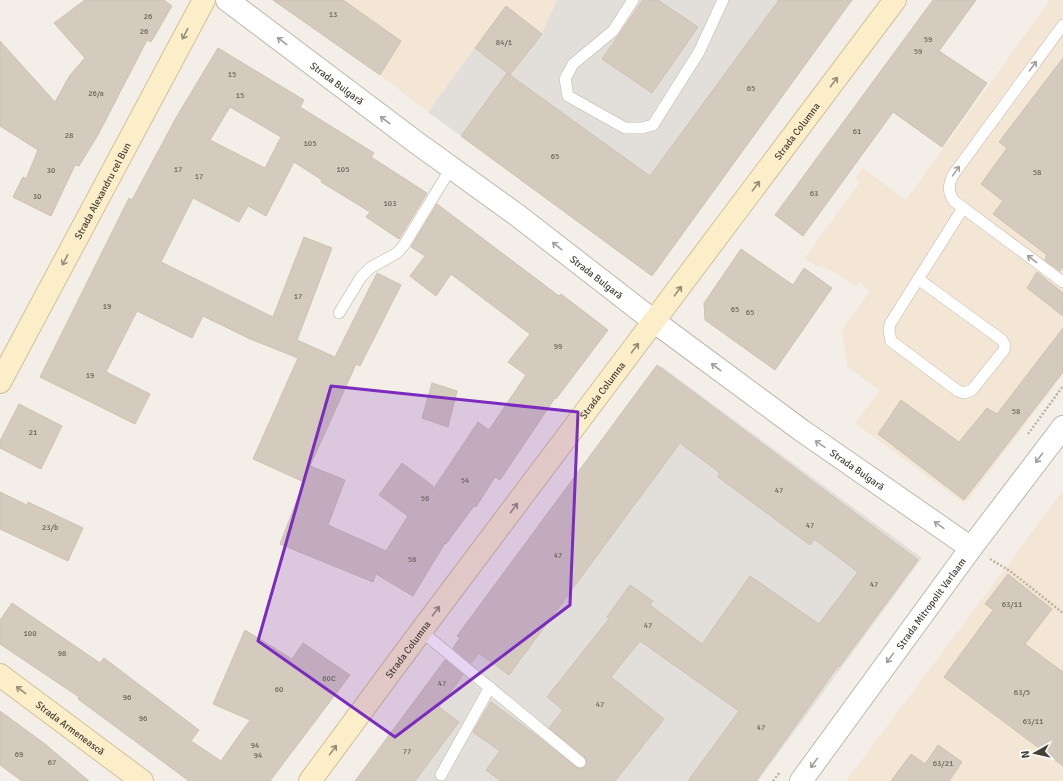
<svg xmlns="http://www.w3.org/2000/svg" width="1063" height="781" font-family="Signika,sans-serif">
<rect width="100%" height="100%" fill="#f3efe8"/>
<g fill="#f3e6d4">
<path d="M 273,0 L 557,0 L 542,34 L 510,75 L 475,48 L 428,112 L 380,75 Z"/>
<path d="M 1050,0 L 1063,0 L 1063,375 L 965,504 L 855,423 L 880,390 L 847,367 L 842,330 L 870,291 L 860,282 L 856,286 L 833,271 L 816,266 L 804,259 L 860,182 L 855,179 L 863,168 L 906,200 Z"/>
<path d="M 1063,491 L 1063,781 L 846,781 Z"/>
</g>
<g fill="#e2ded9">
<path d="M 557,0 L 852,0 L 652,276 L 428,112 L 475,48 L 511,75 L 542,34 Z"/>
<path d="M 661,366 L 922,558 L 758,781 L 356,781 Z"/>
</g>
<g fill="#d4cbbe" stroke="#cec2b1" fill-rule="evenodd">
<path d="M 85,0 L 164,0 L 172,6 L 151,42 L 147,40 L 99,133 L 79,166 L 75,165 L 51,216 L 13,197 L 23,177 L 26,179 L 38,150 L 0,126 L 0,41 L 55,102 L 70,75 L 85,58 L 54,23 Z"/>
<path d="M 273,0 L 343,0 L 401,41 L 380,75 Z"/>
<path d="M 643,0 L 658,0 L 698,27 L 652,93 L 602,59 Z"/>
<path d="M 779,0 L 852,0 L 652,276 L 461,136 L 507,73 L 650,176 Z"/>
<path d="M 933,0 L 976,0 L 939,51 L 987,83 L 942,147 L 893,112 L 803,236 L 775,215 Z"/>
<path d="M 506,6 L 542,34 L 510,75 L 475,48 Z"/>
<path d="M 218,48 L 304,100 L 300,107 L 374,153 L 371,157 L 427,193 L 399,239 L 366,217 L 370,212 L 321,182 L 322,180 L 294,162 L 266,216 L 248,206 L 239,222 L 193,198 L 161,262 L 273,317 L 304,237 L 332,248 L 297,340 L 335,357 L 377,273 L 401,285 L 360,366 L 356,364 L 310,466 L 345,480 L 328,525 L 386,551 L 408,516 L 379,495 L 402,463 L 433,486 L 432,491 L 478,422 L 489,430 L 526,375 L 508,362 L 530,334 L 451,274 L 436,296 L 410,276 L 425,256 L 411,247 L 437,204 L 559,296 L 561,294 L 608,330 L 556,399 L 555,398 L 500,480 L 495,477 L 476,507 L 474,506 L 446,544 L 445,543 L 413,596 L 376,574 L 373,582 L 280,544 L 304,482 L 253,459 L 298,358 L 250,339 L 203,316 L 192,338 L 137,311 L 106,372 L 150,394 L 135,424 L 40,377 L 129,198 L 132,200 L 177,116 ZM 230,107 L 281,137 L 265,168 L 210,140 Z"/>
<path d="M 1063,58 L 1063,267 L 1060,271 L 1045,260 L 1047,255 L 993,214 L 1003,201 L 981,184 L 1007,148 L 999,142 Z"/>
<path d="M 741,249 L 793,285 L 804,268 L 832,288 L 775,370 L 705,320 L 704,303 Z"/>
<path d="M 1037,272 L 1063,293 L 1063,316 L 1027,288 Z"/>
<path d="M 1063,328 L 1063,372 L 964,500 L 878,434 L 901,400 L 959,442 L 987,408 L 997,414 Z"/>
<path d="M 657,365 L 918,560 L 839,667 L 838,666 L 756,781 L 688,781 L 739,711 L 640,641 L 611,677 L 664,719 L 615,781 L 501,781 L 486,770 L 500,751 L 473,732 L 491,702 L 537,736 L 576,767 L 582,769 L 586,766 L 587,763 L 585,757 L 549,728 L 563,710 L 547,697 L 609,619 L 607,617 L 630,585 L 653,601 L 650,605 L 702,644 L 750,576 L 819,624 L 858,572 L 814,539 L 810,545 L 718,477 L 720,473 L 680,443 L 509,675 L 479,653 L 471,663 L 453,648 L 460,638 L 457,636 Z"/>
<path d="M 432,383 L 457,391 L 448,427 L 422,418 Z"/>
<path d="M 19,404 L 62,426 L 41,469 L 0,448 L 0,441 Z"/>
<path d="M 0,492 L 27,505 L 28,502 L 83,528 L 68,561 L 0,529 Z"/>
<path d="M 1008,574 L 1052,609 L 1025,644 L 1063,672 L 1063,766 L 944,677 L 993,610 L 985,604 Z"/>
<path d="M 12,603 L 100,663 L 104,658 L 199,730 L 191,741 L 221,761 L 250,720 L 213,704 L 245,630 L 292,659 L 303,643 L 350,675 L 270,781 L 189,781 L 78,699 L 79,697 L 0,644 L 0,620 Z"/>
<path d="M 445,660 L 463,675 L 439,707 L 459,722 L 415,781 L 355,781 Z"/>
<path d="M 0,711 L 45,744 L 89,781 L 22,781 L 0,765 Z"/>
<path d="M 938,745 L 962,762 L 949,781 L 891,781 L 911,754 L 925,764 Z"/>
</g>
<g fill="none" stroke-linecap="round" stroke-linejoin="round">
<defs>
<g id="lane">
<path d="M 633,0 L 613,31 L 573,64 L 565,79 L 568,96 L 625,128 L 642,128 L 653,125 L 699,52 L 723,0"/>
<path d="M 1063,25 L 953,175 C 948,186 948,192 954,201 L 1063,282"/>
<path d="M 918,279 L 1002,340 L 1005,345 L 1004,350 L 972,390 L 964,393 L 958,391 L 891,341 L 889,330 L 890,324 L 963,208"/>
<path d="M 339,313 L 361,277 L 370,268 L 397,253 L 404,245 L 451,168"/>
<path d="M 421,631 L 580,762"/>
<path d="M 441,775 L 490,687"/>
</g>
<g id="street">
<path id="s1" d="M 227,0 L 417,143 L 517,215 L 655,322 L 801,430 L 971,548"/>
<path id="s2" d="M 801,781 L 971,548 L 1063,427"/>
</g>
<g id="secondary">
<path id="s3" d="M 0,382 L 204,0"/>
<path id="s4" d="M 0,675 L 142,781"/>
<path id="s5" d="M 310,781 L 421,631 L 895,0"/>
</g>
</defs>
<use href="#lane" stroke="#beb7ab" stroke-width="12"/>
<use href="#street" stroke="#beb7ab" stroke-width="24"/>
<use href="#secondary" stroke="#d0c199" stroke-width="24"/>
<g stroke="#bfb29d" stroke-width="2.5" stroke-dasharray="2 2" stroke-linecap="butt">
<path d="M 1028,434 L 1063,386"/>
<path d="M 990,559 L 1010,571 L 1063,613"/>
<path d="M 773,781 L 780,772"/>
</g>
<use href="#lane" stroke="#fff" stroke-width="11"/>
<use href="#street" stroke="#fff" stroke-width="22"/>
<use href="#secondary" stroke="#fbeec9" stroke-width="22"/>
</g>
<defs><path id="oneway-shaft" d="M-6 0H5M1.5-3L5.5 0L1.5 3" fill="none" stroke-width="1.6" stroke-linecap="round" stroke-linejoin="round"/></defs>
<g stroke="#978e79">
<use href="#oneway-shaft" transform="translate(185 34) rotate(118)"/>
<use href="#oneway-shaft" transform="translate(834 82) rotate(-53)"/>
<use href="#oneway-shaft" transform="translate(756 186) rotate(-53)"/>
<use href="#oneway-shaft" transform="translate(65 260) rotate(118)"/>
<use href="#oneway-shaft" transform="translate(678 291) rotate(-53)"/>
<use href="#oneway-shaft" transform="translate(635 348) rotate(-53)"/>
<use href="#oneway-shaft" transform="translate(514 508) rotate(-53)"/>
<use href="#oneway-shaft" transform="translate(436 611) rotate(-53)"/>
<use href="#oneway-shaft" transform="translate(21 690) rotate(-143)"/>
<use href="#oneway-shaft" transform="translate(333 750) rotate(-54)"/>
</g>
<g stroke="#a2a09b">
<use href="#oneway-shaft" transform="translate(282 41) rotate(-143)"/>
<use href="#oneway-shaft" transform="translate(1033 66) rotate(-54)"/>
<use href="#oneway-shaft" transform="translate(385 120) rotate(-143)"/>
<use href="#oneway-shaft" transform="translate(956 171) rotate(-55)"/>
<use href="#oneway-shaft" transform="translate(557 246) rotate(-142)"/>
<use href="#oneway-shaft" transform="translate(1032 259) rotate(-143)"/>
<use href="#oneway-shaft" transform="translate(716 367) rotate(-143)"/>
<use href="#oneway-shaft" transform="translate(820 444) rotate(-146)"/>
<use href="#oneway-shaft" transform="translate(1039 458) rotate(127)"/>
<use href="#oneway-shaft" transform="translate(939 525) rotate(-145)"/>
<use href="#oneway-shaft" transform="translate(890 658) rotate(126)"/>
<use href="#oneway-shaft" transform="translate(814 763) rotate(126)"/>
</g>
<path fill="#7b2cbf" fill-opacity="0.2" stroke="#7b2cbf" stroke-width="3" stroke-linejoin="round" d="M 331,386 L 578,412 L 570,605 L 395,737 L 258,641 Z"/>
<g text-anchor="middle" stroke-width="3" stroke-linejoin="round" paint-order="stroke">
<g font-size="8" fill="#6a6359">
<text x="333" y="17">13</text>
<text x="148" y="19">26</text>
<text x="144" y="34">26</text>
<text x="928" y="42">59</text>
<text x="504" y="45">84/1</text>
<text x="918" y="54">59</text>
<text x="232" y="77">15</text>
<text x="751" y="91">65</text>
<text x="96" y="96">26/a</text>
<text x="240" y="98">15</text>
<text x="857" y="134">61</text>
<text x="69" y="138">28</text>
<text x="310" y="146">105</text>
<text x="555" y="159">65</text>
<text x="178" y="172">17</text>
<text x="343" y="172">105</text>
<text x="51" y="173">30</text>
<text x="1037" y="175">58</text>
<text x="199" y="179">17</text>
<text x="814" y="196">63</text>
<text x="37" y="199">30</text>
<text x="390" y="206">103</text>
<text x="298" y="299">17</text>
<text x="107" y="309">19</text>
<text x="735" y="312">65</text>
<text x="750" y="315">65</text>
<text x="558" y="349">99</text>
<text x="90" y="378">19</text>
<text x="1016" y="414">58</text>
<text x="33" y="435">21</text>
<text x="465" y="483">54</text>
<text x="779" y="493">47</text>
<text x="425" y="501">56</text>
<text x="810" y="528">47</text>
<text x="50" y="530">23/b</text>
<text x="558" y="558">47</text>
<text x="412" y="562">58</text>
<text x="874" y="587">47</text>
<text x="1012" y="607">63/11</text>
<text x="648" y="628">47</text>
<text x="30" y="636">100</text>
<text x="62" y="656">98</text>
<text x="329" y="681">60C</text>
<text x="442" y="686">47</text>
<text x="279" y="692">60</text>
<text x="1022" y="695">63/5</text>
<text x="127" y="700">96</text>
<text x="600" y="707">47</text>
<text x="143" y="721">96</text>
<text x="1033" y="724">63/11</text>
<text x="761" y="730">47</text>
<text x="255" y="748">94</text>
<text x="407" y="754">77</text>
<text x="19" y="757">69</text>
<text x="258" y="758">94</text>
<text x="52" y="765">67</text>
<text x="943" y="766">63/21</text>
</g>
<g font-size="10" fill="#464037" stroke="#fff">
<text dy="4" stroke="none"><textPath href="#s1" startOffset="138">Strada Bulgară</textPath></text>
<text dy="4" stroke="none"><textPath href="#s5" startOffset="812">Strada Columna</textPath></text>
<text dy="4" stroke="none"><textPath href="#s3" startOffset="217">Strada Alexandru cel Bun</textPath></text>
<text dy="4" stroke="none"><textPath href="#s1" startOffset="462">Strada Bulgară</textPath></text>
<text dy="4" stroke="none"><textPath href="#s5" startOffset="488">Strada Columna</textPath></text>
<text dy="4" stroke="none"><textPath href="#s1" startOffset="786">Strada Bulgară</textPath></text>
<text dy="4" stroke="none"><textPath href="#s2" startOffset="220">Strada Mitropolit Varlaam</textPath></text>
<text dy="4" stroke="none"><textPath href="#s5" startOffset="164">Strada Columna</textPath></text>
<text dy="4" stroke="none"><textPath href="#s4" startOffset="88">Strada Armenească</textPath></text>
</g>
</g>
<g transform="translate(1035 753) rotate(262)" stroke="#ffffff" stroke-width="3" paint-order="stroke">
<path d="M0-3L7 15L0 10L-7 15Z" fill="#464037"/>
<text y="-6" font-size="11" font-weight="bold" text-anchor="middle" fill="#464037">N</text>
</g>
</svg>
